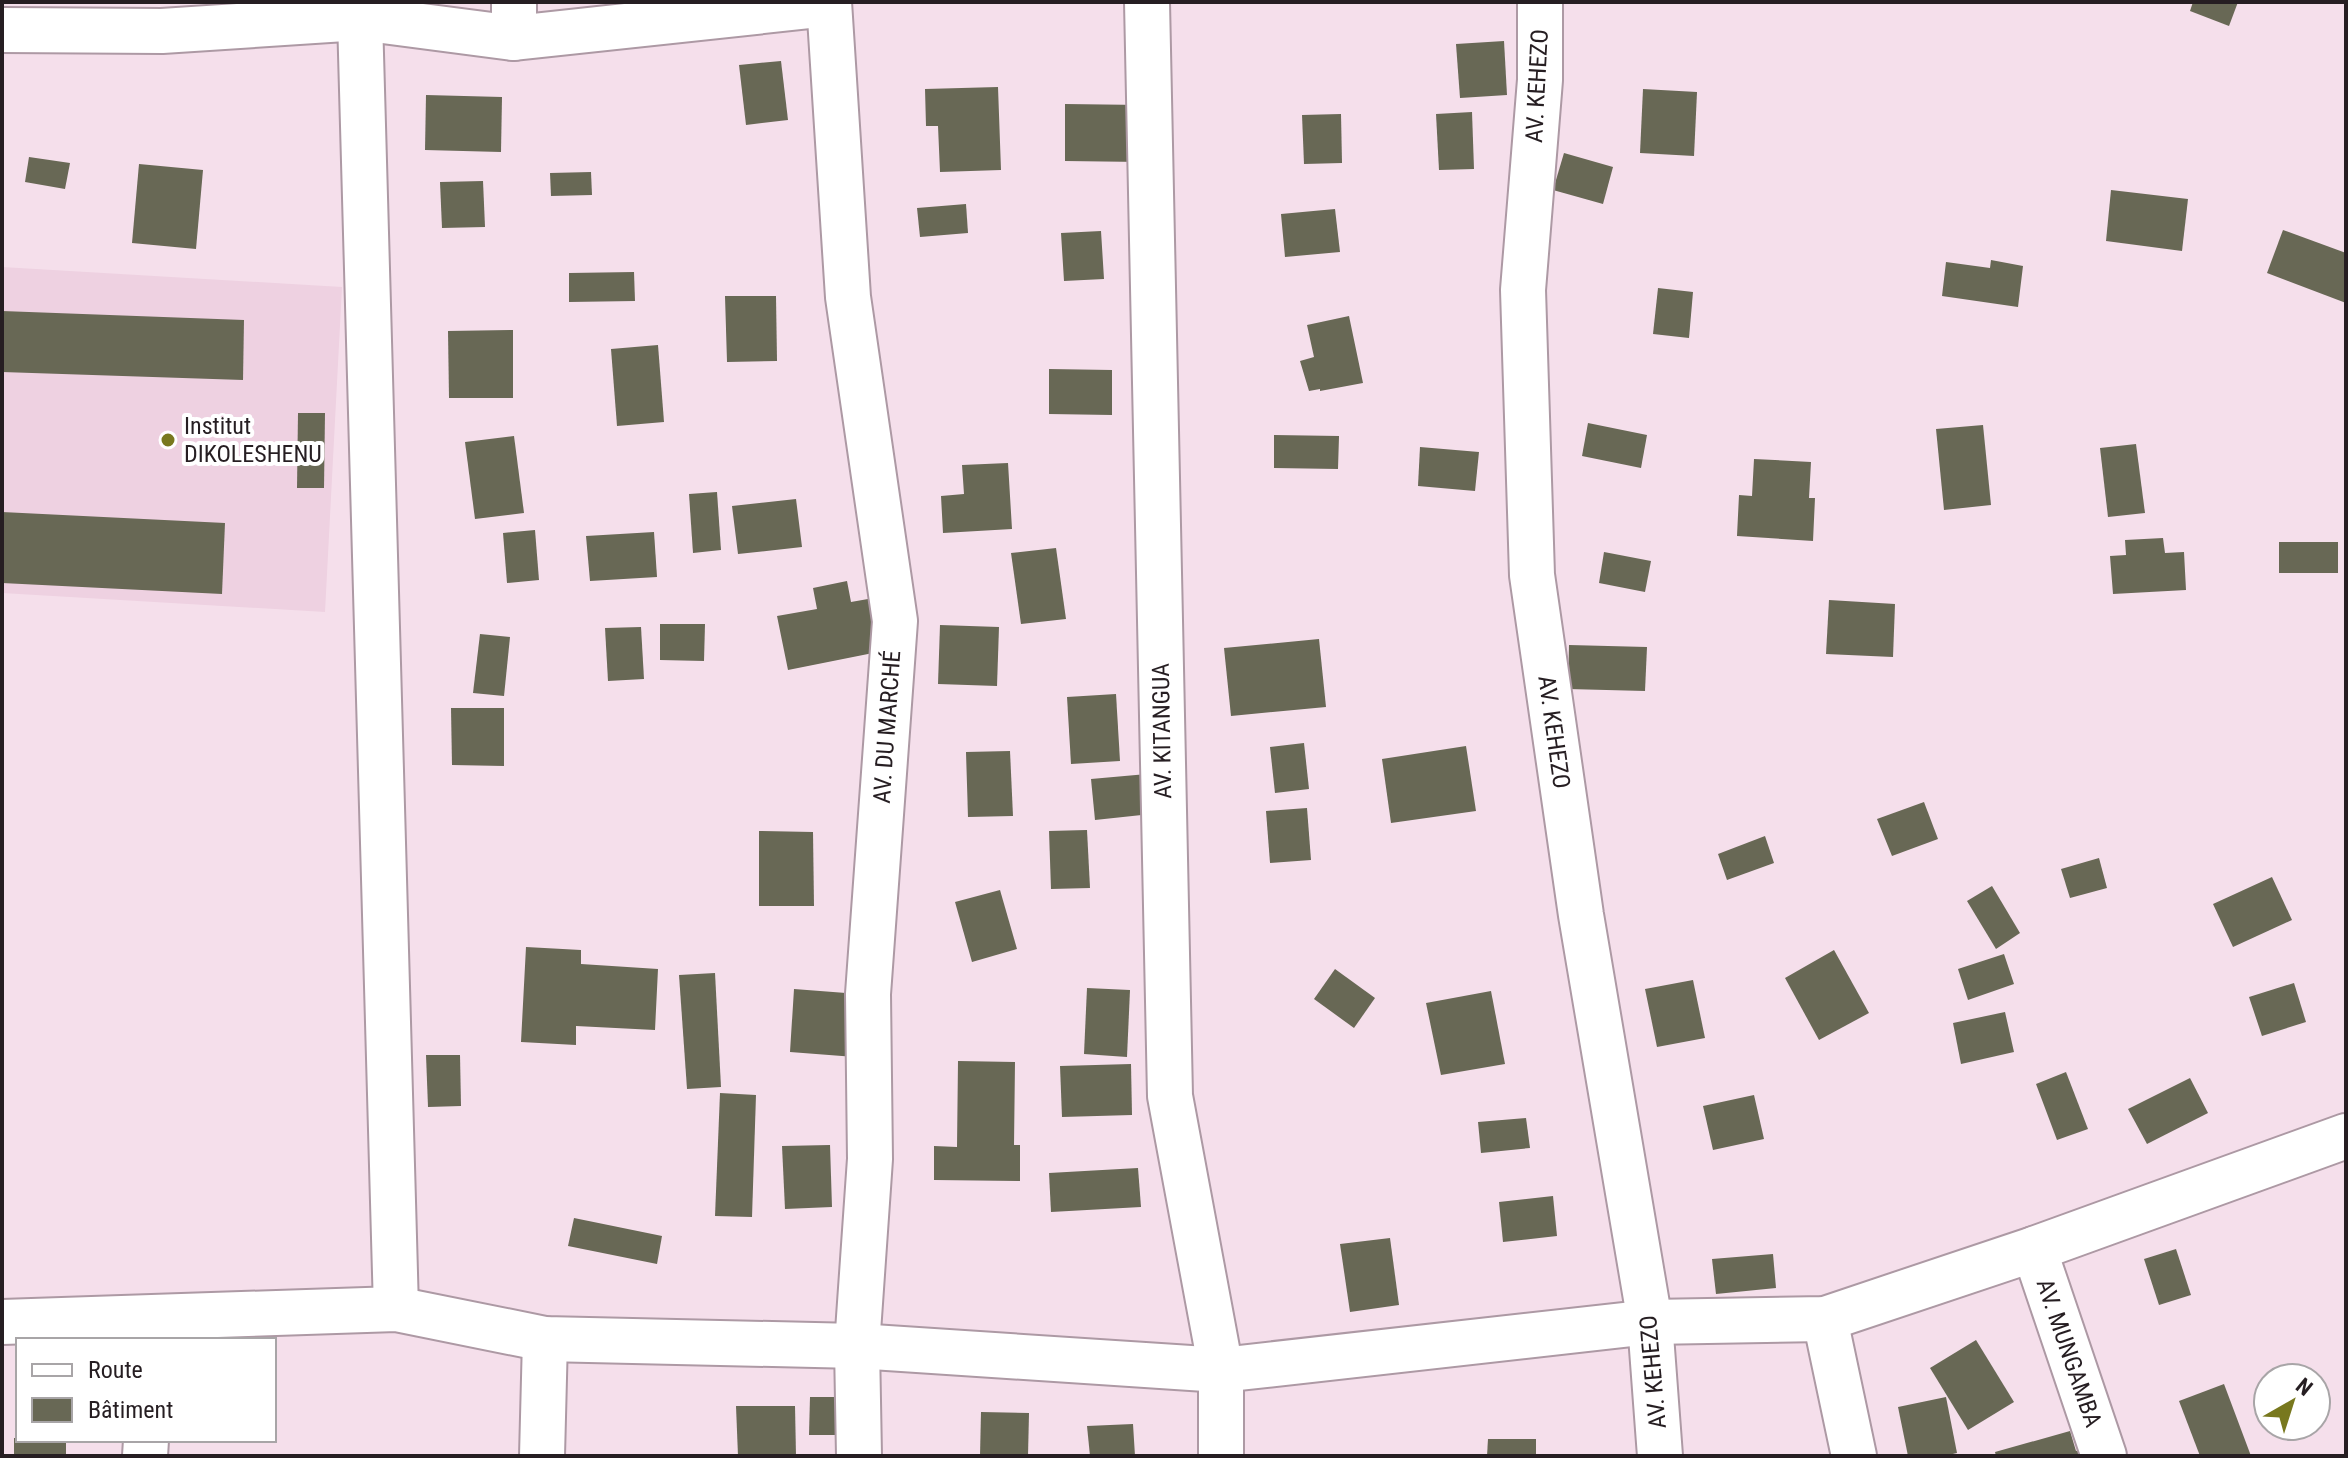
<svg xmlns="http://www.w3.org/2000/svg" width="2348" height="1458" font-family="'Roboto Condensed',sans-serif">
<rect width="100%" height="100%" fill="#f5dfeb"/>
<path fill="#eed1e1" d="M 2,267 L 342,287 L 325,612 L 2,593 Z"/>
<g fill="#686855">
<path d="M 2193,2 L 2238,2 L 2229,26 L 2190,11 Z"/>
<path d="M 1504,41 L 1507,95 L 1460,98 L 1456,44 Z"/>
<path d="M 781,61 L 788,120 L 746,125 L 739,65 Z"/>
<path d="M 998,87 L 1001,170 L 940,172 L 938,126 L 926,126 L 925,89 Z"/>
<path d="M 1643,89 L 1697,92 L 1694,156 L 1640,153 Z"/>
<path d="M 426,95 L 502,97 L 501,152 L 425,150 Z"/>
<path d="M 1065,104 L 1143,105 L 1142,162 L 1065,161 Z"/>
<path d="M 1472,112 L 1474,169 L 1439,170 L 1436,114 Z"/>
<path d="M 1341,114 L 1342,163 L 1304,164 L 1302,115 Z"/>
<path d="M 1564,153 L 1613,167 L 1603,204 L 1553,190 Z"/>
<path d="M 29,157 L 70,163 L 65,189 L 25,182 Z"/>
<path d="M 139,164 L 203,170 L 196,249 L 132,243 Z"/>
<path d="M 591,172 L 592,195 L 551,196 L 550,173 Z"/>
<path d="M 483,181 L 485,227 L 442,228 L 440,182 Z"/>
<path d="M 2111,190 L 2188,199 L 2182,251 L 2106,241 Z"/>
<path d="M 966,204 L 968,233 L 920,237 L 917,208 Z"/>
<path d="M 1335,209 L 1340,252 L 1285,257 L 1281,214 Z"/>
<path d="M 2283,230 L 2346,253 L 2346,303 L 2267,273 Z"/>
<path d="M 1101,231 L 1104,279 L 1064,281 L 1061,233 Z"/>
<path d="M 1991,260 L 2023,266 L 2018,307 L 1942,296 L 1946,262 L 1990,268 Z"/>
<path d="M 634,272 L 635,301 L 569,302 L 569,273 Z"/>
<path d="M 1658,288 L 1693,292 L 1689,338 L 1653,334 Z"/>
<path d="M 725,296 L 776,296 L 777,361 L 727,362 Z"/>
<path d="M 2,311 L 244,320 L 243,380 L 2,372 Z"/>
<path d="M 1349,316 L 1363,383 L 1320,391 L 1320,389 L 1309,391 L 1300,361 L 1314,357 L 1307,325 Z"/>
<path d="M 513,330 L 513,398 L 449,398 L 448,331 Z"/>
<path d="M 658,345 L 664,422 L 617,426 L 611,349 Z"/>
<path d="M 1049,369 L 1112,370 L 1112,415 L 1049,414 Z"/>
<path d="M 298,413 L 325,413 L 324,488 L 297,488 Z"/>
<path d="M 1588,423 L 1647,435 L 1641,468 L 1582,456 Z"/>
<path d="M 1983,425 L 1991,505 L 1944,510 L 1936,429 Z"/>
<path d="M 1274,435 L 1339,436 L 1338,469 L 1274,468 Z"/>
<path d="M 514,436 L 524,513 L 475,519 L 465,442 Z"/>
<path d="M 2136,444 L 2145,513 L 2108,517 L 2100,448 Z"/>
<path d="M 1420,447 L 1479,452 L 1475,491 L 1418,486 Z"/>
<path d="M 1754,459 L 1811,462 L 1809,498 L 1815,498 L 1813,541 L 1737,536 L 1739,495 L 1752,496 Z"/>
<path d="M 1008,463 L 1012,529 L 943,533 L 941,496 L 964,494 L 962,465 Z"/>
<path d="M 717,492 L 721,550 L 693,553 L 689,494 Z"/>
<path d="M 796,499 L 802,547 L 738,554 L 732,506 Z"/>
<path d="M 2,512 L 225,523 L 222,594 L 2,583 Z"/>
<path d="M 535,530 L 539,580 L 507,583 L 503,533 Z"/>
<path d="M 654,532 L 657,577 L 590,581 L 586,536 Z"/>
<path d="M 2163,538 L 2165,553 L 2184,552 L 2186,590 L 2113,594 L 2110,556 L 2126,555 L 2125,540 Z"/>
<rect x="2279" y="542" width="59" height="31"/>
<path d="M 1056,548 L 1066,619 L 1021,624 L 1011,553 Z"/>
<path d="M 1604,552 L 1651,561 L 1645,592 L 1599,583 Z"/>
<path d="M 847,581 L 851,602 L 868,599 L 878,652 L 788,670 L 777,616 L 817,609 L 813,588 Z"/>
<path d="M 1829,600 L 1895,604 L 1893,657 L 1826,654 Z"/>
<path d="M 660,624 L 705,624 L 704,661 L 660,660 Z"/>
<path d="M 940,625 L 999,627 L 997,686 L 938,684 Z"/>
<path d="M 641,627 L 644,679 L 608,681 L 605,628 Z"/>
<path d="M 480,634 L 510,637 L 504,696 L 473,693 Z"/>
<path d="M 1319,639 L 1326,707 L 1231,716 L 1224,648 Z"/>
<path d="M 1569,645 L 1647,647 L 1645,691 L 1568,689 Z"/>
<path d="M 1116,694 L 1120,761 L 1071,764 L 1067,697 Z"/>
<path d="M 451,708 L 504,708 L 504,766 L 452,765 Z"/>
<path d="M 1304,743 L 1309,789 L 1275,793 L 1270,747 Z"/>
<path d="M 1466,746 L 1476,811 L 1391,823 L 1382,759 Z"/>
<path d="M 1010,751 L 1013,816 L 968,817 L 966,752 Z"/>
<path d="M 1147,774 L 1151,814 L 1095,820 L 1091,779 Z"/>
<path d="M 1924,802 L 1938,839 L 1892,856 L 1877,819 Z"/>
<path d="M 1307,808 L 1311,860 L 1270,863 L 1266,811 Z"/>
<path d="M 1087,830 L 1090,888 L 1051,889 L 1049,831 Z"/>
<path d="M 759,831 L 813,832 L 814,906 L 759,906 Z"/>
<path d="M 1765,836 L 1774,863 L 1727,880 L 1718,854 Z"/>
<path d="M 2099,858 L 2107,888 L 2070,898 L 2061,869 Z"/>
<path d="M 2272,877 L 2292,920 L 2233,947 L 2213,904 Z"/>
<path d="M 1992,886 L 2020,933 L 1996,949 L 1967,901 Z"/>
<path d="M 1000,890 L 1017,949 L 972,962 L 955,902 Z"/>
<path d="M 526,947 L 581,950 L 581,964 L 658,969 L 655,1030 L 576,1026 L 576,1045 L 521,1042 Z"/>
<path d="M 1834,950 L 1869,1013 L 1819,1040 L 1785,978 Z"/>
<path d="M 2004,954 L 2014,984 L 1968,1000 L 1958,969 Z"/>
<path d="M 1335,969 L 1375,998 L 1354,1028 L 1314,999 Z"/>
<path d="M 715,973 L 721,1087 L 687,1089 L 679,975 Z"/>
<path d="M 1693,980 L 1705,1038 L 1657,1047 L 1645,989 Z"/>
<path d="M 2294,983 L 2306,1022 L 2262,1036 L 2249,997 Z"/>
<path d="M 1087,988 L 1130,990 L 1127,1057 L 1084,1054 Z"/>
<path d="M 794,989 L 859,994 L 855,1057 L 790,1052 Z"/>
<path d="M 1491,991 L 1505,1064 L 1441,1075 L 1426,1003 Z"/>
<path d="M 2005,1012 L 2014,1052 L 1961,1064 L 1953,1023 Z"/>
<path d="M 426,1055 L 460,1055 L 461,1106 L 428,1107 Z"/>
<path d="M 958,1061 L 1015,1062 L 1014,1145 L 1020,1145 L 1020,1181 L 934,1180 L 934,1146 L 957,1147 Z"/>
<path d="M 1131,1064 L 1132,1115 L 1062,1117 L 1060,1066 Z"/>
<path d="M 2066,1072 L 2088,1129 L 2057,1140 L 2036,1084 Z"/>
<path d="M 2190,1078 L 2208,1113 L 2147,1144 L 2128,1109 Z"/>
<path d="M 720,1093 L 756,1095 L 752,1217 L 715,1216 Z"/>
<path d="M 1754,1095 L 1764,1139 L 1713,1150 L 1703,1106 Z"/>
<path d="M 1526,1118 L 1530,1148 L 1481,1153 L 1478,1122 Z"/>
<path d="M 830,1145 L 832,1207 L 785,1209 L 782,1146 Z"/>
<path d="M 1138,1168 L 1141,1207 L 1051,1212 L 1049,1173 Z"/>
<path d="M 1553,1196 L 1557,1236 L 1503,1242 L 1499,1202 Z"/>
<path d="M 574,1218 L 662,1236 L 657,1264 L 568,1246 Z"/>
<path d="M 1390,1238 L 1399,1305 L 1350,1312 L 1340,1244 Z"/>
<path d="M 2176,1249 L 2191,1295 L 2159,1305 L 2144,1259 Z"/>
<path d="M 1773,1254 L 1776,1288 L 1716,1294 L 1712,1259 Z"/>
<path d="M 1976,1340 L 2014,1402 L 1968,1430 L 1930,1368 Z"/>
<path d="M 2224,1384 L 2251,1456 L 2200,1456 L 2179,1401 Z"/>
<path d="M 810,1397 L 853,1397 L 853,1435 L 809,1435 Z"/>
<path d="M 1946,1397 L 1957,1453 L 1944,1456 L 1908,1456 L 1898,1407 Z"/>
<path d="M 736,1406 L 795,1406 L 796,1456 L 738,1456 Z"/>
<path d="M 981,1412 L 1029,1413 L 1028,1456 L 980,1456 Z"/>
<path d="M 1133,1424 L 1135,1456 L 1090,1456 L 1087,1426 Z"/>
<path d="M 2070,1431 L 2076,1451 L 2092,1447 L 2094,1456 L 1996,1456 L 1995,1452 Z"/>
<path d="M 14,1438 L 18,1438 L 18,1440 L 66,1440 L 66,1456 L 14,1456 Z"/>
<path d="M 1488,1439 L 1536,1439 L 1536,1456 L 1487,1456 Z"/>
</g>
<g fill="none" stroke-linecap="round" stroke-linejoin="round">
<defs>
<g id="street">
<path d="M 829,2 L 848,297 L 895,621 L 868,994 L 870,1159 L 857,1346 L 859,1456"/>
<path d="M 1147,2 L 1170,1096 L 1221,1370 L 1221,1456"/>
<path d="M 1540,2 L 1540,80 L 1523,290 L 1532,575 L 1581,915 L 1650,1322 L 1660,1456"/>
<path d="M 360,18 L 396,1309"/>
<path d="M 2,30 L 162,31 L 360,18 L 514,38 L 829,4"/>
<path d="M 514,38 L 514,2"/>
<path d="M 2034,1249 L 2104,1456"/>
<path d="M 1825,1319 L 1854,1456"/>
<path d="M 2,1322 L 396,1309 L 545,1339 L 857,1346 L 1221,1370 L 1650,1322 L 1825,1319 L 2034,1249 L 2346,1136"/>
<path d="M 145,1456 L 146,1440"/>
<path d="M 542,1456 L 545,1339"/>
</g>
</defs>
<use href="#street" stroke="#ad99a4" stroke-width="48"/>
<use href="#street" stroke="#fff" stroke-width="44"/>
</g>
<circle fill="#78781e" stroke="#fff" stroke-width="3" cx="168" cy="440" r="8"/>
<g text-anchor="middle" stroke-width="8" stroke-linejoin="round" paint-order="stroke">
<g font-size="24" fill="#261e22" stroke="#fff">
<text transform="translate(1537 86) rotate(-87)" y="8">AV. KEHEZO</text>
<text transform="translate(887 727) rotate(-86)" y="8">AV. DU MARCHÉ</text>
<text transform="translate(1162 731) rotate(-91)" y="8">AV. KITANGUA</text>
<text transform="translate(1554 732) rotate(82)" y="8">AV. KEHEZO</text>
<text transform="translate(2069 1353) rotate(71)" y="8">AV. MUNGAMBA</text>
<text transform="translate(1653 1372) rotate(-95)" y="8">AV. KEHEZO</text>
</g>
<g font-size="24" fill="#261e22" stroke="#fff" text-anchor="start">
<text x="184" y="434">Institut<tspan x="184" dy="28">DIKOLESHENU</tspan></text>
</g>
</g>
<rect width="2348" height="1458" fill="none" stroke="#261e22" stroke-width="8"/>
<rect x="16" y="1338" width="260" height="104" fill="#ffffff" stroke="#a8a5a7" stroke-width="2"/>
<rect x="32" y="1364" width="40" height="12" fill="#ffffff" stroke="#a8a5a7" stroke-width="2"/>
<text x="88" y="1378" font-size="24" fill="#261e22">Route</text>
<rect x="32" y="1398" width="40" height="24" fill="#686855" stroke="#a8a5a7" stroke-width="2"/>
<text x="88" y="1418" font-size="24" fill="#261e22">Bâtiment</text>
<g transform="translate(2292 1402) rotate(39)"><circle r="38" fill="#ffffff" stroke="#a8a5a7" stroke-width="2"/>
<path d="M0-6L14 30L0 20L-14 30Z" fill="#78781e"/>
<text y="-12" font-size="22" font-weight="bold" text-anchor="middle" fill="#261e22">N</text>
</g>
</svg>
